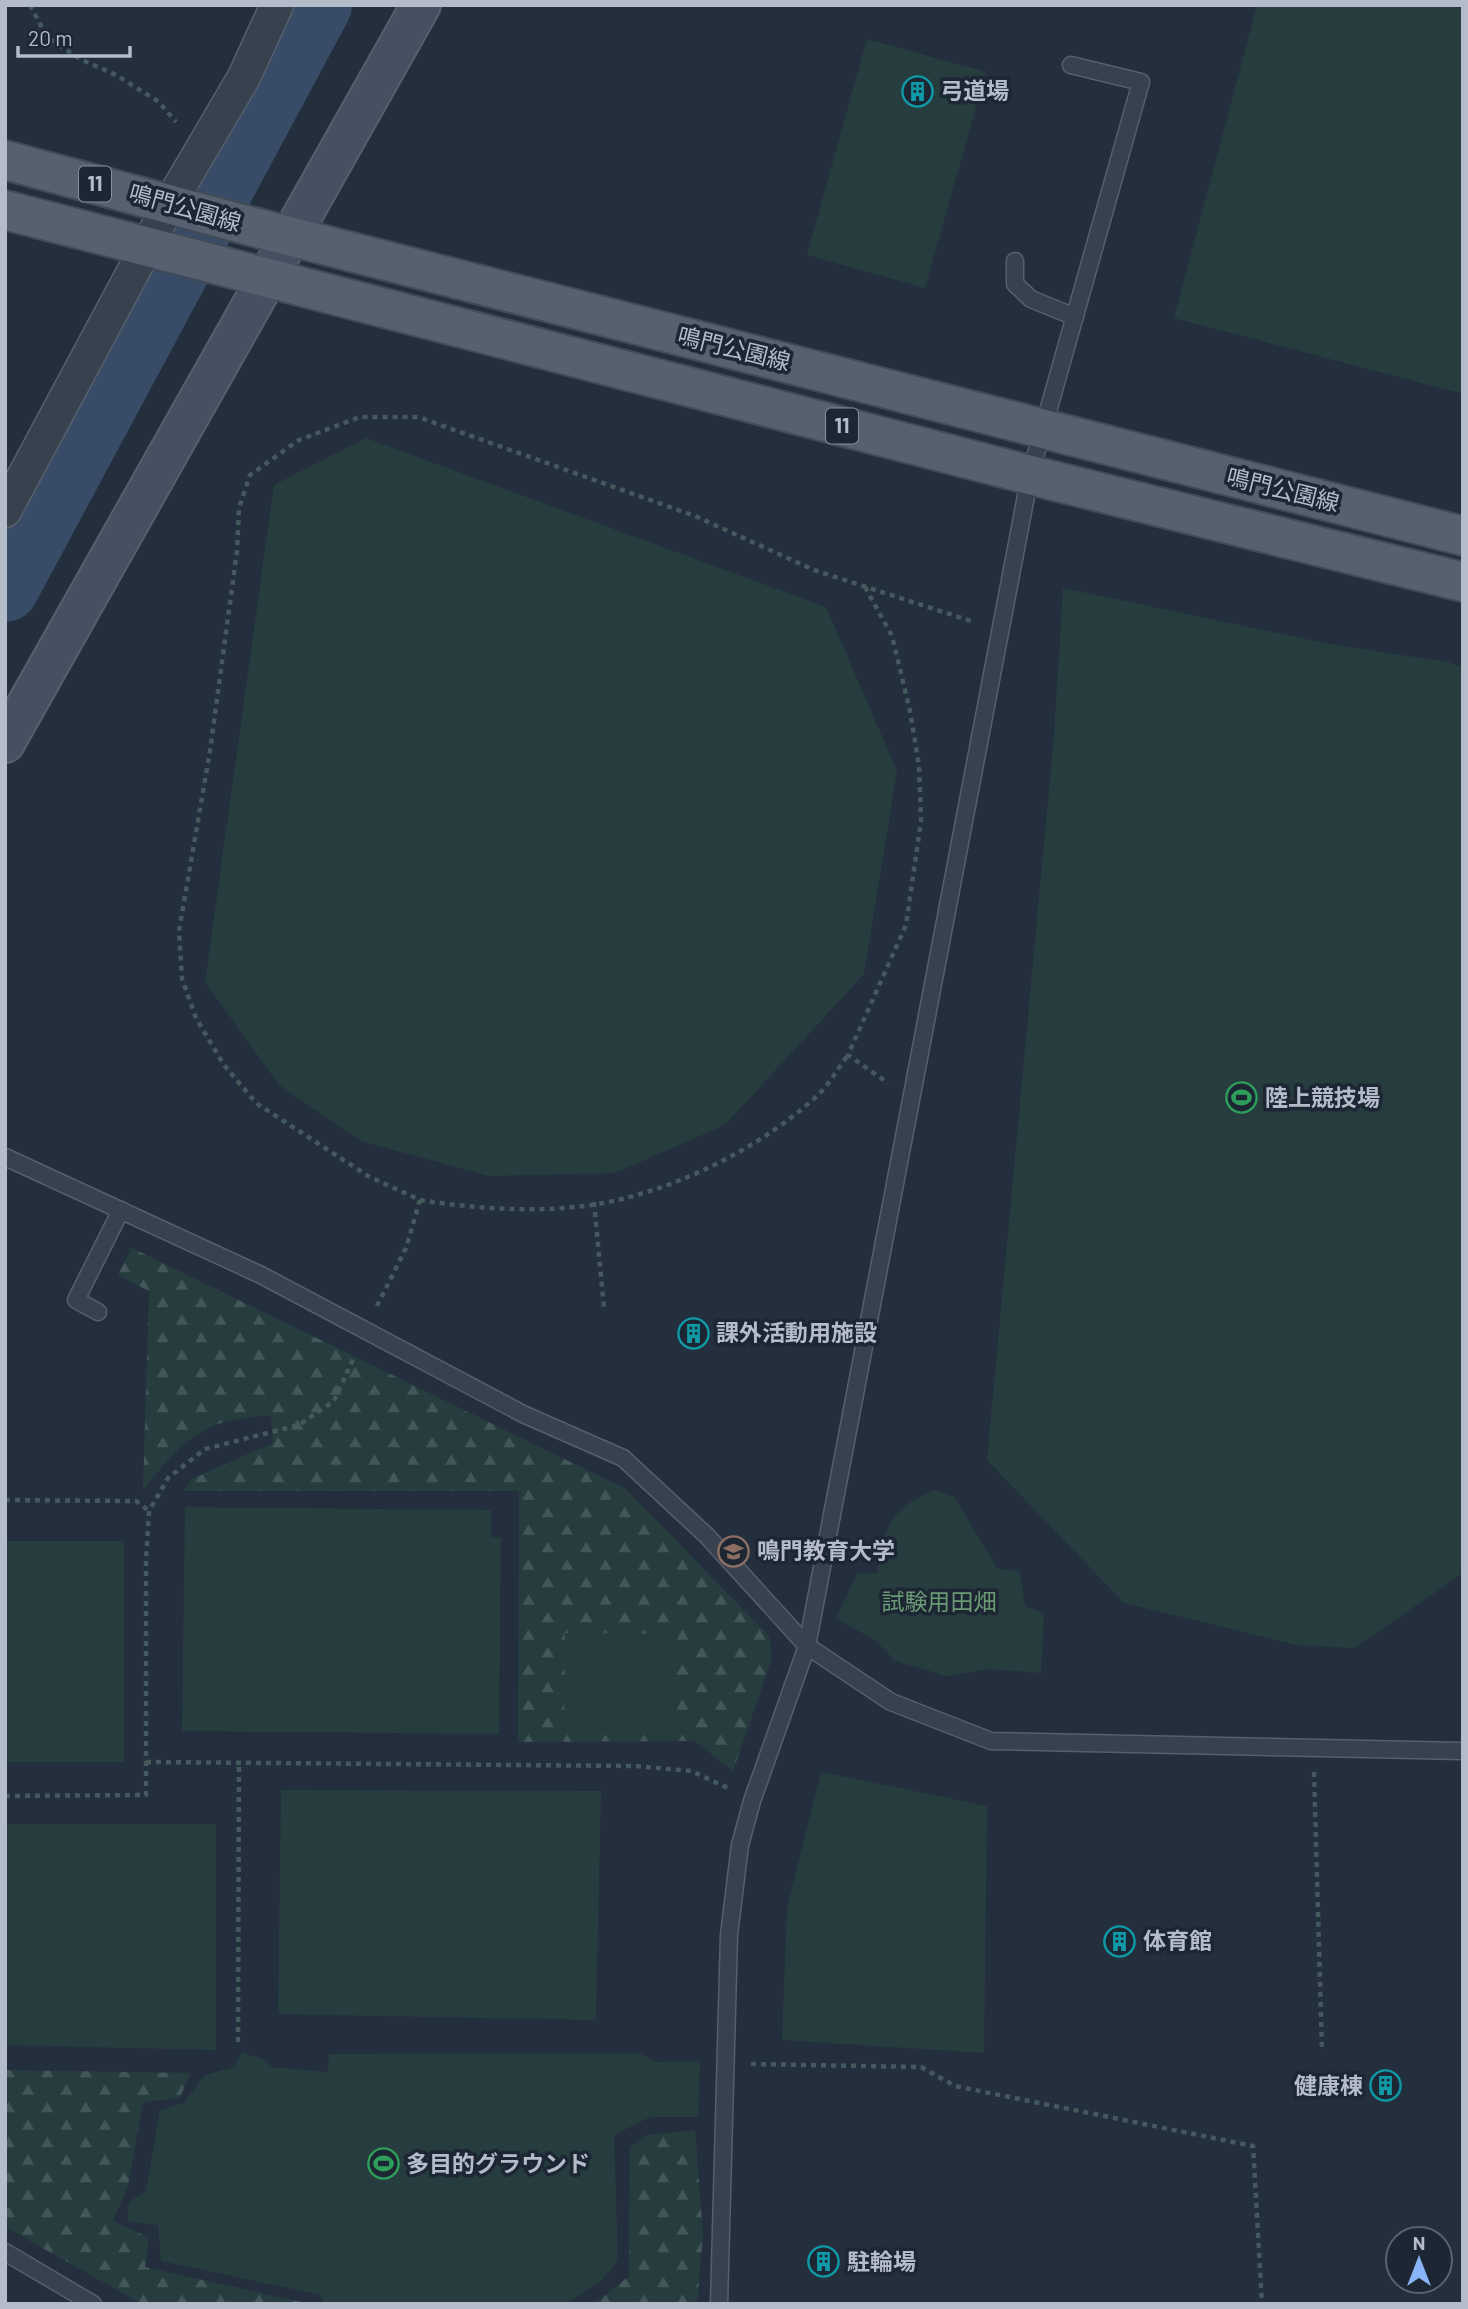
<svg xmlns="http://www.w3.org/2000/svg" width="1468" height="2309" font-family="Barlow,'Noto Sans JP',sans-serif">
<defs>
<pattern id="forest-firs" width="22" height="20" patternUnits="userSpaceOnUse" patternTransform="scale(1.75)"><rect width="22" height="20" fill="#263c3f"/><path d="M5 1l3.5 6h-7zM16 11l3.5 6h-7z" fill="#435659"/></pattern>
</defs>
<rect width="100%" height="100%" fill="#242f3e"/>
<g fill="url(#forest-firs)">
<path d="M 132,1248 L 626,1489 L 769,1636 L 772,1658 L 733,1771 L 695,1741 L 518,1742 L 519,1491 L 184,1491 L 192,1479 L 273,1443 L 271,1416 C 202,1418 185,1439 143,1490 L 149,1291 L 118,1275 Z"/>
<path d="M 5,2070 L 190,2073 L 180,2098 L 143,2102 L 128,2186 L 113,2221 L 149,2238 L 145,2267 L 310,2304 L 142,2304 L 5,2227 Z"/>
<path d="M 695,2130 L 703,2234 L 697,2304 L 594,2304 L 629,2276 L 630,2147 L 646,2135 Z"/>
</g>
<g fill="#263c3f">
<path d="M 1257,5 L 1463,5 L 1463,394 L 1174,318 Z"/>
<path d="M 867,39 L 986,72 L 925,288 L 807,255 Z"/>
<path d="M 366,438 L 826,607 L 897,771 L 864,974 L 725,1125 L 615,1173 L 489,1176 L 361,1141 L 279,1085 L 205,982 L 274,485 Z"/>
<path d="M 1063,588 L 1335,645 L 1448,662 L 1463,668 L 1463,1573 L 1355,1648 L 1297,1645 L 1124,1603 L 987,1460 L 1054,735 Z"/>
<path d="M 934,1490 L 954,1497 L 998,1569 L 1020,1571 L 1025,1606 L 1044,1613 L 1041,1673 L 988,1669 L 947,1676 L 895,1661 L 876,1641 L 836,1618 L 857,1574 L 877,1573 C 884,1528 889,1509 934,1490 Z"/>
<path d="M 185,1507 L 491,1510 L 491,1537 L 501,1538 L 499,1734 L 182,1731 Z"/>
<rect x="5" y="1541" width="119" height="221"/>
<path d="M 565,1633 L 677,1634 L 676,1735 L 564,1734 Z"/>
<path d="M 821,1772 L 987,1806 L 984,2053 L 782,2040 L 787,1907 Z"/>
<path d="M 281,1790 L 601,1791 L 596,2020 L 278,2014 Z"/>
<path d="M 5,1824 L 216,1824 L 216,2050 L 5,2045 Z"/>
<path d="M 242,2053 L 261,2058 L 272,2067 L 328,2072 L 329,2054 L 639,2053 L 657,2062 L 700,2061 L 698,2117 L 650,2117 L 614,2135 L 618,2261 L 600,2282 L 566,2304 L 324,2304 L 321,2295 L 161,2261 L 158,2225 L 127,2221 L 129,2202 L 146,2191 L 160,2110 L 184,2103 L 205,2075 L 234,2067 Z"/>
</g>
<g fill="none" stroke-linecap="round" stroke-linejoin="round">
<path stroke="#394c67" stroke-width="68" d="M 5,588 L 318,5"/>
<defs>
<g id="lane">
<path d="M 1015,261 L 1015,284 L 1031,299 L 1075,317"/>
<path d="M 5,1157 L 261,1275 L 523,1414 L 623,1458 L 707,1536 L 807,1646 L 891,1702 L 991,1741 L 1463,1751"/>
<path d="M 98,1312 L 76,1300 L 121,1210"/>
<path d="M 5,2252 L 93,2304"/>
<path d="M 719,2304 L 729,1935 L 740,1845 L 752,1801 L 807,1646 L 1030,475 L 1141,82 L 1071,65"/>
</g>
<path id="street" d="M 5,511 L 170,203 L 244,77 L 277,5"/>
<path id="secondary" d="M 5,743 L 421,5"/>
<g id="primary">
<path d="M 5,160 L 246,225 L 1463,536"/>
<path d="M 5,210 L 1030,475 L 1463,582"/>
</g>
</defs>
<use href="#lane" stroke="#565f6c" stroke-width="19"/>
<use href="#street" stroke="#565f6c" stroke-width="35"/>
<use href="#secondary" stroke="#565f6c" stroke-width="42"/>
<use href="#primary" stroke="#414a57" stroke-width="42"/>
<g stroke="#44595c" stroke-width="4.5" stroke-dasharray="5 5" stroke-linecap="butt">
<path d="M 30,5 L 47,37 L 80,59 L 116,75 L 159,102 L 176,122"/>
<path d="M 865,587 L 892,636 L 910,711 L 919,766 L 921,821 L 906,925 L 848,1055 L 888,1083"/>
<path d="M 420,1200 C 484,1210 558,1215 622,1199 C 691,1182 767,1143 819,1094 C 830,1083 838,1068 848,1055"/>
<path d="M 594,1202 L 604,1308"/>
<path d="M 377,1306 L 406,1248 L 420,1200 L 368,1176 L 256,1103 L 224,1065 L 196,1018 L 182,979 L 179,931 L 210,751 L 237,551 L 239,508 L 250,475 L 299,440 L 360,417 L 418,417 L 695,516 L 814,570 L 974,622"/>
<path d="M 5,1500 L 136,1501 L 149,1511"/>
<path d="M 146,1762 L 635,1766 L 691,1771 L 728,1788"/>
<path d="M 1314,1772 L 1322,2052"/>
<path d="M 5,1796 L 146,1795 L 146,1561 L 149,1511 L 168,1478 L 205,1449 L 299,1425 L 334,1401 L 355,1355"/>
<path d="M 238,2042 L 239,1763"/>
<path d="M 751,2064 L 921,2067 L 955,2086 L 1253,2146 L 1262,2304"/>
</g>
<use href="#lane" stroke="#38414e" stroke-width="16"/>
<use href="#street" stroke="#38414e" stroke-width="32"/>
<use href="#secondary" stroke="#465061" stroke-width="38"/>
<use href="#primary" stroke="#56606e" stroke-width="38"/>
</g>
<defs>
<symbol id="building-ring" viewBox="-11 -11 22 22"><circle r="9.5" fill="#1d2633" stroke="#0f9aa8" stroke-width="1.5"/><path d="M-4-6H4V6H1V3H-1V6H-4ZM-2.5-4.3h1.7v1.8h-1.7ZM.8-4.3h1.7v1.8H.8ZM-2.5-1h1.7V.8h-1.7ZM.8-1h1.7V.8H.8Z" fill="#0f9aa8"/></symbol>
<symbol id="stadium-ring" viewBox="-11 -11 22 22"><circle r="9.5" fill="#1d2633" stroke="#2e9e5b" stroke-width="1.5"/><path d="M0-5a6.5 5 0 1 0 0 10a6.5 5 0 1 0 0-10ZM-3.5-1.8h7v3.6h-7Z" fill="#2e9e5b"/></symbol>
<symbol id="university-ring" viewBox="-11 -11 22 22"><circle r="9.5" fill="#1d2633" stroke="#8d6e63" stroke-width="1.5"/><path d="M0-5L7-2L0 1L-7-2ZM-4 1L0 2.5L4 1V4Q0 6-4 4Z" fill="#8d6e63"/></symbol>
</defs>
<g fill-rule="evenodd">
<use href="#building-ring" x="900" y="74" width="35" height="35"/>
<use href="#stadium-ring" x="1224" y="1080" width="35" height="35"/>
<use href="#building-ring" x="676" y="1316" width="35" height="35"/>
<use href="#university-ring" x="716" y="1534" width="35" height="35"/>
<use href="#building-ring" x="1102" y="1924" width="35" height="35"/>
<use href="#building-ring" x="1368" y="2068" width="35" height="35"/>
<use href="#stadium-ring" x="366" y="2146" width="35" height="35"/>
<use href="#building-ring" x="806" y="2244" width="35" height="35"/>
</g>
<g text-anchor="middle" stroke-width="7" stroke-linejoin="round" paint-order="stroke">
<g fill="#1d2633" stroke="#878f9c" stroke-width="2">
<rect x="79" y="166.5" width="32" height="35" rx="5"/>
<rect x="826" y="408.5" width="32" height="35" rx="5"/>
</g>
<g font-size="21" font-weight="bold" fill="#b4bcc9">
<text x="95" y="191">11</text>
<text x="842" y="433">11</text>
</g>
<g font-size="23" font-weight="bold" fill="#b4bcc9" stroke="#1d2633" text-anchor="start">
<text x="940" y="99">弓道場</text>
<text x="1265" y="1106">陸上競技場</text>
<text x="716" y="1341">課外活動用施設</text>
<text x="757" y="1559">鳴門教育大学</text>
<text x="1143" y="1949">体育館</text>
<text x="1363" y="2094" text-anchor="end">健康棟</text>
<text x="406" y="2172">多目的グラウンド</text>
<text x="847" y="2270">駐輪場</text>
</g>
<g font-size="23" fill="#b4bcc9" stroke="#1d2633">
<text transform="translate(185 208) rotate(16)" y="8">鳴門公園線</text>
<text transform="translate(734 349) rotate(14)" y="8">鳴門公園線</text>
<text transform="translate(1283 490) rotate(14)" y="8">鳴門公園線</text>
</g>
<g font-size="23" fill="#6b9a76" stroke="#1d2633">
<text x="939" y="1610">試験用田畑</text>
</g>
</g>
<rect width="1468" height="2309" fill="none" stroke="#b4bcc9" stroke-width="14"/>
<g transform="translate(1419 2260)"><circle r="33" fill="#1d2633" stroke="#59626f" stroke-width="2"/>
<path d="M0-5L12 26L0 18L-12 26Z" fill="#8ab4f8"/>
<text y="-10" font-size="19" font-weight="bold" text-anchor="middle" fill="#b4bcc9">N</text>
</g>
<path d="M18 46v10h112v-10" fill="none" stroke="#b4bcc9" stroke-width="3.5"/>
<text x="28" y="46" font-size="21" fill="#b4bcc9" stroke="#1d2633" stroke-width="5" paint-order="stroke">20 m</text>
</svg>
